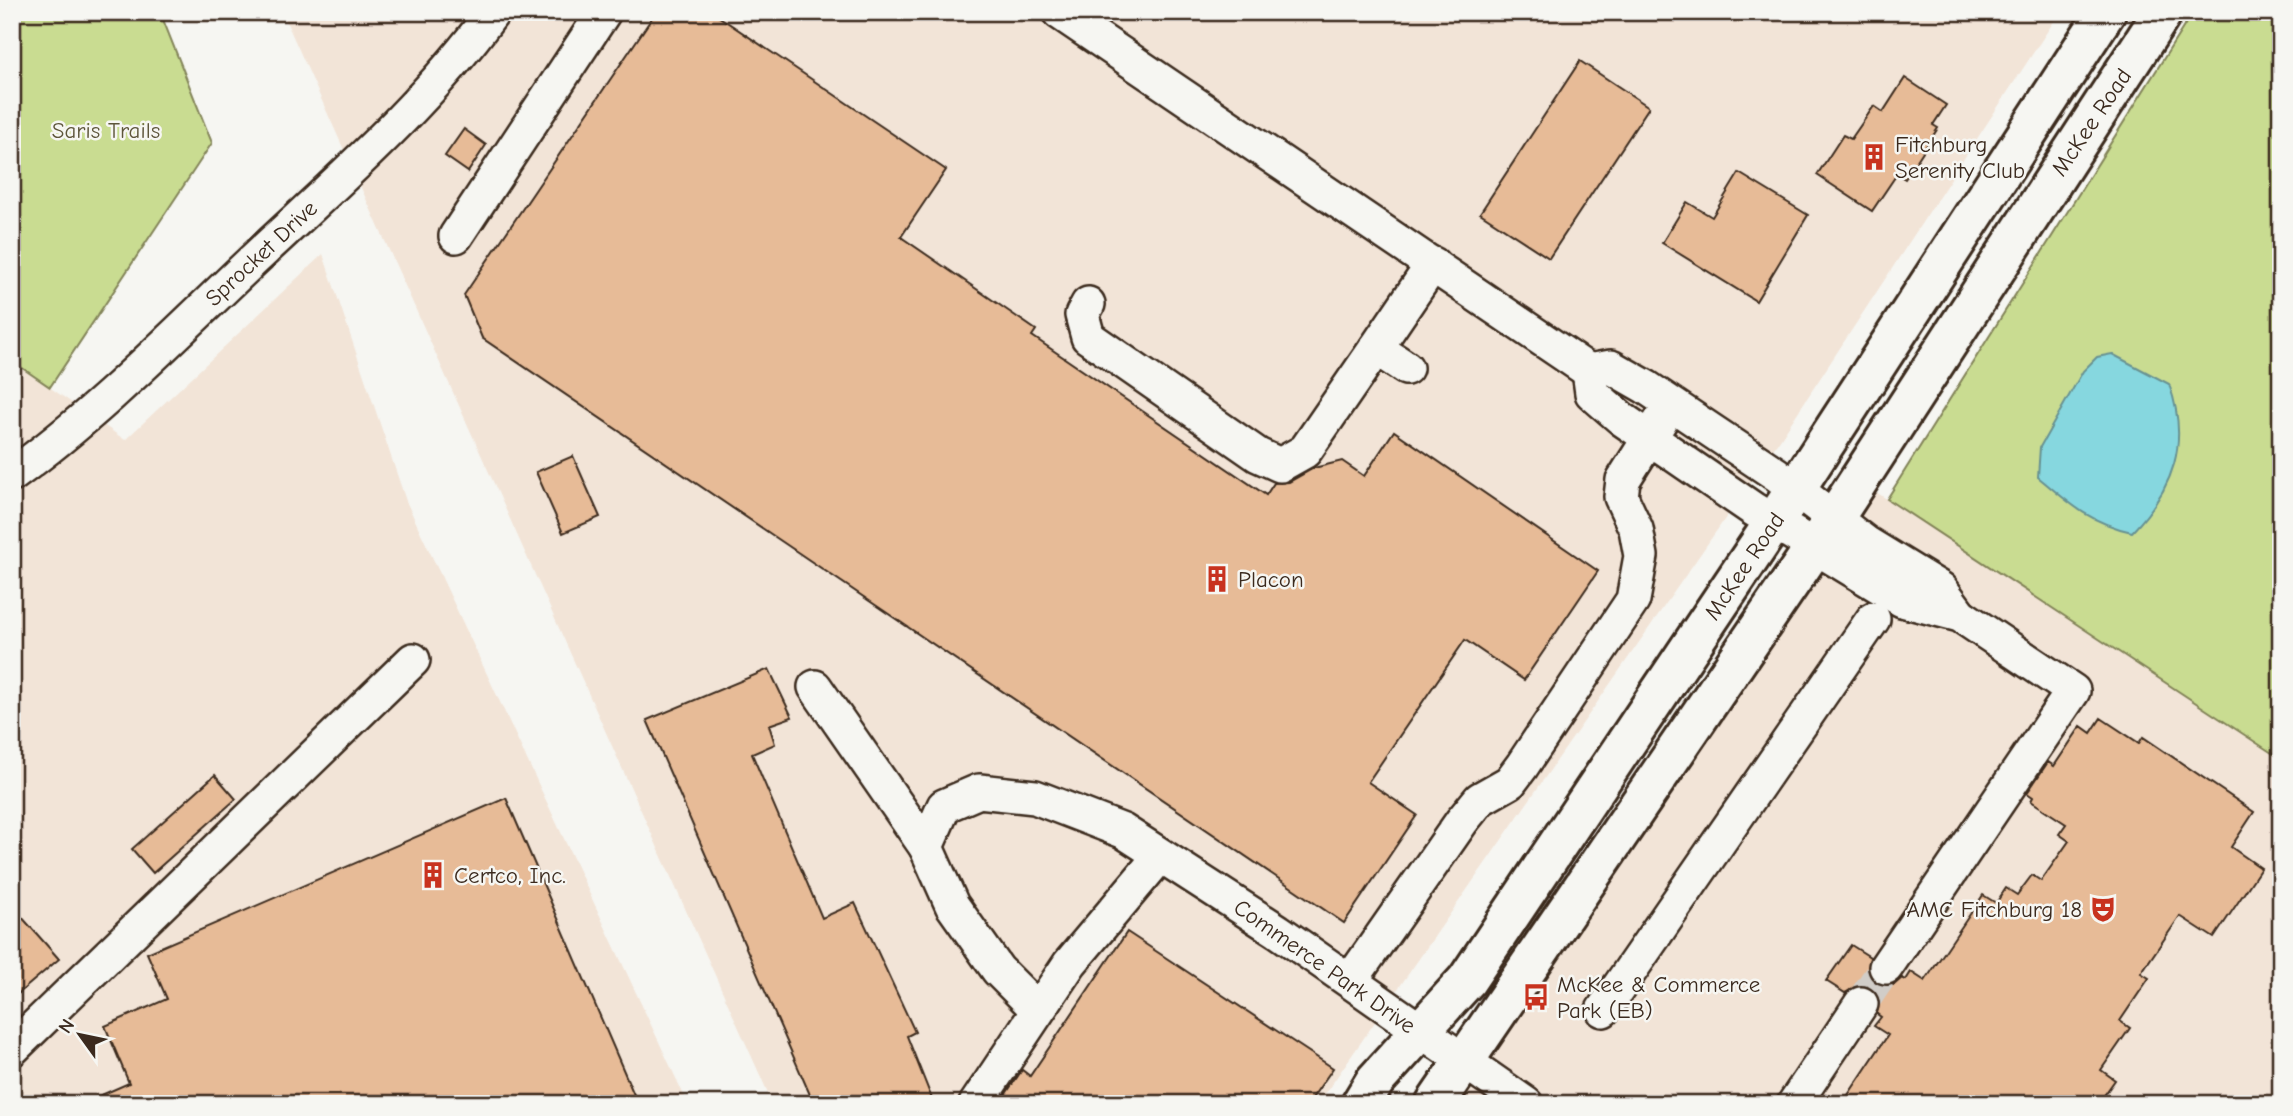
<svg xmlns="http://www.w3.org/2000/svg" width="2293" height="1116" font-family="'Comic Neue',sans-serif">
<rect width="100%" height="100%" fill="#f6f6f2"/>
<filter id="ink" filterUnits="userSpaceOnUse"><feTurbulence type="fractalNoise" baseFrequency=".0143" numOctaves="2"/><feDisplacementMap in="SourceGraphic" scale="14" xChannelSelector="R" yChannelSelector="G"/><feConvolveMatrix kernelMatrix="1 2 1 2 8 2 1 2 1" color-interpolation-filters="sRGB"/></filter>
<g filter="url(#ink)">
<g fill="#f2e4d7">
<path d="M 282,12 L 2060,12 L 1779,441 L 1318,1104 L 773,1104 Z"/>
<path d="M 323,254 L 406,501 L 688,1104 L 12,1104 L 12,361 L 125,440 Z"/>
<path d="M 1876,492 L 2281,759 L 2281,1104 L 1454,1104 Z"/>
</g>
<g fill="#c9dc91" stroke="#828358" stroke-width="2">
<path d="M 12,12 L 160,12 L 212,143 L 50,387 L 12,361 Z"/>
<path d="M 2193,12 L 2281,12 L 2281,759 L 1887,499 Z"/>
</g>
<path fill="#86d7df" stroke="#689292" stroke-width="2" d="M 2112,354 L 2169,384 C 2190,443 2174,488 2132,532 C 2090,523 2070,504 2038,477 L 2040,447 L 2083,371 L 2097,357 Z"/>
<g fill="#e7bb97" stroke="#3b2a1e" stroke-width="2">
<path d="M 656,12 L 712,12 L 946,170 L 901,237 L 1036,330 L 1032,336 L 1266,495 L 1274,483 L 1289,482 L 1314,468 L 1342,461 L 1364,476 L 1394,431 L 1598,571 L 1524,680 L 1465,640 L 1368,782 L 1417,815 L 1344,923 L 482,338 L 464,295 Z"/>
<path d="M 1580,61 L 1649,107 L 1549,258 L 1480,213 Z"/>
<path d="M 1905,78 L 1946,105 L 1933,125 L 1938,128 L 1905,179 L 1897,174 L 1872,211 L 1817,175 L 1843,135 L 1851,139 L 1874,106 L 1883,112 Z"/>
<path d="M 464,129 L 486,145 L 468,172 L 445,156 Z"/>
<path d="M 1739,173 L 1808,215 L 1756,301 L 1662,243 L 1687,202 L 1712,217 Z"/>
<path d="M 573,456 L 600,517 L 563,533 L 536,472 Z"/>
<path d="M 769,669 L 792,717 L 769,725 L 775,744 L 752,754 L 822,918 L 855,903 L 915,1032 L 907,1036 L 934,1104 L 814,1104 L 647,720 Z"/>
<path d="M 2101,718 L 2139,743 L 2143,737 L 2254,812 L 2231,847 L 2261,868 L 2214,938 L 2180,916 L 2141,973 L 2149,978 L 2120,1021 L 2130,1028 L 2101,1070 L 2115,1080 L 2098,1104 L 1842,1104 L 1888,1035 L 1874,1026 L 1881,1017 L 1877,1014 L 1879,996 L 1872,988 L 1862,985 L 1845,993 L 1826,981 L 1851,945 L 1870,957 L 1868,975 L 1876,983 L 1894,985 L 1902,978 L 1906,980 L 1911,972 L 1925,981 L 1983,895 L 1996,903 L 2006,888 L 2017,895 L 2032,875 L 2041,881 L 2069,841 L 2059,834 L 2066,824 L 2031,801 L 2033,797 L 2027,793 L 2048,762 L 2054,766 L 2081,726 L 2091,733 Z"/>
<path d="M 215,775 L 236,799 L 153,873 L 132,849 Z"/>
<path d="M 506,798 L 638,1104 L 81,1104 L 129,1083 L 105,1026 L 167,999 L 147,953 Z"/>
<path d="M 12,906 L 59,959 L 12,999 Z"/>
<path d="M 1127,932 L 1333,1068 L 1308,1104 L 999,1104 L 1022,1070 L 1030,1076 Z"/>
</g>
<g fill="none" stroke-linecap="round" stroke-linejoin="round">
<path stroke="#d1cdc8" stroke-width="33" stroke-dasharray="33 17" stroke-linecap="butt" d="M 1861,1004 L 1886,967"/>
<defs>
<g id="minor">
<path d="M 1059,12 L 1589,371 L 1611,367 L 1646,387 L 1776,474 L 1866,543 L 1941,589 L 1960,615"/>
<path d="M 456,236 L 604,12"/>
<path d="M 1088,304 L 1082,315 L 1088,337 L 1258,455 L 1280,465 L 1305,451 L 1376,348"/>
<path d="M 1406,368 L 1376,348 L 1433,264"/>
<path d="M 1589,371 L 1592,393 L 1622,419 L 1753,509 L 1902,600 L 1960,615 L 2073,691 L 1886,967"/>
<path d="M 12,475 C 97,414 170,339 246,267 C 332,186 423,108 493,12"/>
<path d="M 815,687 L 926,847"/>
<path d="M 1351,980 L 1462,821 L 1480,799 L 1510,782 L 1522,766 L 1633,600 L 1641,556 L 1636,529 L 1621,497 L 1623,480 L 1661,420"/>
<path d="M 1038,1010 L 998,970 L 952,905 L 926,847 L 944,806 L 979,791 L 1035,797 L 1123,831 L 1278,931 L 1526,1104"/>
<path d="M 1603,1010 L 1873,619"/>
<path d="M 12,1049 L 413,660"/>
<path d="M 976,1104 L 1070,963 L 1160,856"/>
<path d="M 1794,1104 L 1861,1004"/>
</g>
<g id="major">
<path d="M 1361,1104 L 1375,1081 L 1467,980 L 1774,522 L 2106,12"/>
<path d="M 1435,1104 L 1833,520 L 2163,12"/>
</g>
</defs>
<use href="#minor" stroke="#3b2a1e" stroke-width="38"/>
<use href="#major" stroke="#3b2a1e" stroke-width="44"/>
<use href="#minor" stroke="#f6f6f2" stroke-width="33"/>
<use href="#major" stroke="#f6f6f2" stroke-width="38"/>
</g>
</g>
<defs>
<symbol id="building-bare" viewBox="-9 -9 18 18"><path d="M-4-6H4V6H1V3H-1V6H-4ZM-2.5-4.3h1.7v1.8h-1.7ZM.8-4.3h1.7v1.8H.8ZM-2.5-1h1.7V.8h-1.7ZM.8-1h1.7V.8H.8Z" fill="#c8321e" stroke="#f6f6f2" stroke-width="2.5" paint-order="stroke"/></symbol>
<symbol id="theatre-bare" viewBox="-9 -9 18 18"><path d="M-5-5.5Q0-4 5-5.5V0Q5 5 0 6Q-5 5-5 0ZM-3.3-2.5H-1v1.5H-3.3ZM1-2.5H3.3v1.5H1ZM-2.8 1Q0 5.5 2.8 1Z" fill="#c8321e" stroke="#f6f6f2" stroke-width="2.5" paint-order="stroke"/></symbol>
<symbol id="bus-bare" viewBox="-9 -9 18 18"><path d="M-5-6H5V4H4V6H2V4H-2V6H-4V4H-5ZM-3.5-4V0h7V-4ZM-3.5 1.2v1.5H-2V1.2ZM2 1.2v1.5H3.5V1.2Z" fill="#c8321e" stroke="#f6f6f2" stroke-width="2.5" paint-order="stroke"/></symbol>
</defs>
<g fill-rule="evenodd">
<use href="#building-bare" x="1855" y="138" width="38" height="38"/>
<use href="#building-bare" x="1198" y="560" width="38" height="38"/>
<use href="#building-bare" x="414" y="856" width="38" height="38"/>
<use href="#theatre-bare" x="2084" y="890" width="38" height="38"/>
<use href="#bus-bare" x="1517" y="978" width="38" height="38"/>
</g>
<g text-anchor="middle" stroke-width="5" stroke-linejoin="round" paint-order="stroke">
<g font-size="23" fill="#3b2a1e" stroke="#f6f6f2">
<text transform="translate(2091 122) rotate(-56)" y="8">McKee Road</text>
<text transform="translate(261 253) rotate(-43)" y="8">Sprocket Drive</text>
<text transform="translate(1744 566) rotate(-56)" y="8">McKee Road</text>
<text transform="translate(1325 966) rotate(35)" y="8">Commerce Park Drive</text>
</g>
<g font-size="23" fill="#5e563b" stroke="#f6f6f2">
<text x="106" y="138">Saris Trails</text>
</g>
<g font-size="23" fill="#3b2a1e" stroke="#f6f6f2" text-anchor="start">
<text x="1895" y="152">Fitchburg<tspan x="1895" dy="26">Serenity Club</tspan></text>
<text x="1238" y="587">Placon</text>
<text x="454" y="883">Certco, Inc.</text>
<text x="2082" y="917" text-anchor="end">AMC Fitchburg 18</text>
<text x="1557" y="992">McKee &amp; Commerce<tspan x="1557" dy="26">Park (EB)</tspan></text>
</g>
</g>
<rect width="2293" height="1116" fill="none" stroke="#f6f6f2" stroke-width="42"/>
<rect x="21" y="21" width="2251" height="1074" fill="none" stroke="#3b2a1e" stroke-width="2.5" filter="url(#ink)"/>
<g transform="translate(80 1035) rotate(303)" stroke="#f6f6f2" stroke-width="5" paint-order="stroke">
<path d="M0-5L12 26L0 18L-12 26Z" fill="#3b2a1e"/>
<text y="-10" font-size="19" font-weight="bold" text-anchor="middle" fill="#3b2a1e">N</text>
</g>
</svg>
